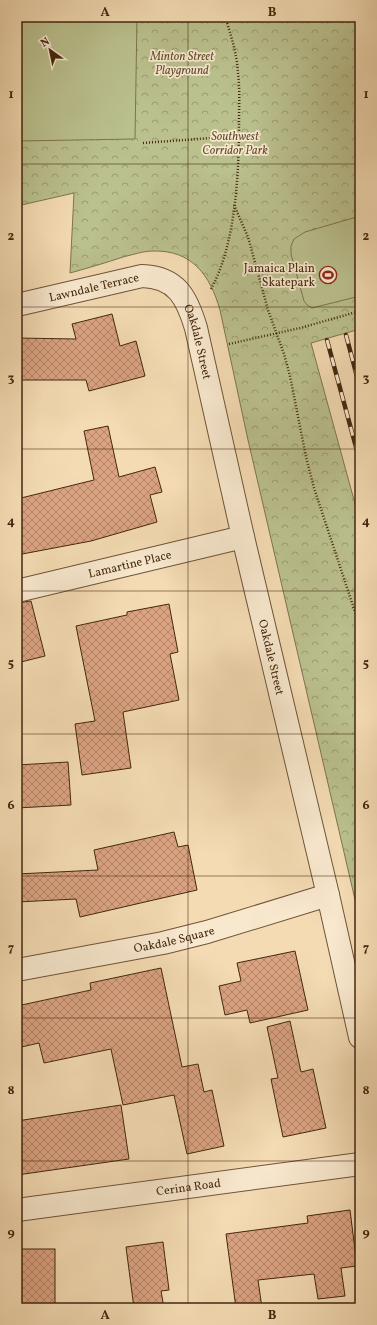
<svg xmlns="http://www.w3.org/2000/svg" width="377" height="1325" font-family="Vollkorn,serif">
<defs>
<pattern id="park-crowns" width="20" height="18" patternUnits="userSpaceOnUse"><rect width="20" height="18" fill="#bac08e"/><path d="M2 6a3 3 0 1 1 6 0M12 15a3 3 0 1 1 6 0" fill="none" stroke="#999c72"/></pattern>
<pattern id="building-cross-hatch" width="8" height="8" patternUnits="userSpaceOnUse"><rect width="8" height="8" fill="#dba382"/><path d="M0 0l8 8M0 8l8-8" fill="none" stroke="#b38569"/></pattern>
</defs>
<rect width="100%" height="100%" fill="#f4dbb3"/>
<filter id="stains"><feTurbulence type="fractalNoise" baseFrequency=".005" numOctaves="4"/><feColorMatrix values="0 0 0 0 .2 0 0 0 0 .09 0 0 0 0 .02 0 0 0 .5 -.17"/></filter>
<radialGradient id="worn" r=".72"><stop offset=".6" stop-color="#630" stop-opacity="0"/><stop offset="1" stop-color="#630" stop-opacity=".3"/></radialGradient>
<path fill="url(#park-crowns)" stroke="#7e744e" d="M 17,17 L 360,17 L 360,329 L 311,343 L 360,522 L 360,921 L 248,440 L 220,310 C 210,275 192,250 153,251 C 143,251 132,255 123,257 C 105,263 88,268 70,273 L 74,193 L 17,206 Z"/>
<g fill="#bac08e" stroke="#7e744e">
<path d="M 17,17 L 137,17 L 135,139 L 17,141 Z"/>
<path d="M 360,216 L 360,296 L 312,308 L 307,305 L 304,301 L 291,254 L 291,246 L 294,239 L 305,232 Z"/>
</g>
<g fill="url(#building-cross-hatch)" stroke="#43270f">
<path d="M 112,314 L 120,346 L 136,341 L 145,376 L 89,391 L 86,380 L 17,380 L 17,338 L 76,339 L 72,324 Z"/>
<path d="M 108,426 L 119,477 L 155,467 L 162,492 L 150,495 L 157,522 L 91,541 L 17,555 L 17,499 L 94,480 L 84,431 Z"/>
<path d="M 31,601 L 45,656 L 17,663 L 17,603 Z"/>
<path d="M 169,604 L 178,652 L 170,654 L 179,700 L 123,712 L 131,768 L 82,775 L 75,724 L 95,721 L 76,626 L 127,615 L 127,612 Z"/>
<path d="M 68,762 L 71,805 L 17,808 L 17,765 Z"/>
<path d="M 174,832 L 178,847 L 188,845 L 197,890 L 80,917 L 76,899 L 17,902 L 17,874 L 98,870 L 94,850 Z"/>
<path d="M 295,951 L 308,1010 L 250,1023 L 247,1010 L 225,1015 L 219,986 L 241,981 L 237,963 Z"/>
<path d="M 161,968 L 182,1067 L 198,1064 L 204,1092 L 212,1090 L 224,1146 L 187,1154 L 174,1095 L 123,1105 L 111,1049 L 44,1063 L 39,1043 L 17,1048 L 17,1006 L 91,990 L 90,983 Z"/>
<path d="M 290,1021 L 301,1072 L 313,1069 L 326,1128 L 283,1137 L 271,1079 L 278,1078 L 267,1027 Z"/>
<path d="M 121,1105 L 129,1159 L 17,1175 L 17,1121 Z"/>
<path d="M 350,1210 L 357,1266 L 341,1268 L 345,1296 L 318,1299 L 314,1274 L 258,1280 L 262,1308 L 236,1308 L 226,1234 L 308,1223 L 307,1216 Z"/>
<path d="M 163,1242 L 169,1290 L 161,1291 L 164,1308 L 134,1308 L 126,1247 Z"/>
<rect x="17" y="1249" width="38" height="59"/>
</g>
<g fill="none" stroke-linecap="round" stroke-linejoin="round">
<defs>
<g id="minor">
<path id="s1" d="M 17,305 L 142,276 C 177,277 187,298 196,328 L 243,537 L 328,895 L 360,1037"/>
<path id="s2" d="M 17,591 L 243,537"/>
<path id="s3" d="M 17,970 L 163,943 L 207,932 L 328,895"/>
<path id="s4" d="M 17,1210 L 360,1164"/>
</g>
</defs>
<use href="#minor" stroke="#6f5438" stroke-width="24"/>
<g stroke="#43270f" stroke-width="2.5" stroke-dasharray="1 2" stroke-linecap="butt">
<path d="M 355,17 L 360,24"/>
<path d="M 143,143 L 239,136"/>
<path d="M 234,205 L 248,237 L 268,310 L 284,354 L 290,376 L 306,457 L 314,488 L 360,627"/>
<path d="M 211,289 C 236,244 239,172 239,122 C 239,106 240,89 238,73 C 237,54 231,35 225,17"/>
<path d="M 229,344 L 300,328 L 360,311"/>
</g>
<use href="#minor" stroke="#f8e8ce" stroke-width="22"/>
<defs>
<g id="rail">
<path d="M 346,335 L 360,388"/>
<path d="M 327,340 L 360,462"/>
</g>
</defs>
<use href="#rail" stroke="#43270f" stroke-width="4.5"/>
<use href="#rail" stroke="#f8e8ce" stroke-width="3" stroke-dasharray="9" stroke-linecap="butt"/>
</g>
<path fill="none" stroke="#43270f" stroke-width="1" stroke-opacity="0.55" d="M 188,17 L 188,1308M 17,164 L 360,164M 17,307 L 360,307M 17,449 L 360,449M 17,591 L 360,591M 17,734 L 360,734M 17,876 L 360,876M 17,1018 L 360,1018M 17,1161 L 360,1161"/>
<defs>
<symbol id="stadium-ring" viewBox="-11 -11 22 22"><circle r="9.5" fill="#f8e8ce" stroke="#8f2418" stroke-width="1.5"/><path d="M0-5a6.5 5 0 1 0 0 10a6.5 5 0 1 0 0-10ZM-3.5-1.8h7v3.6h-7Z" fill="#8f2418"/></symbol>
</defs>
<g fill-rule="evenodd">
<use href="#stadium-ring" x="318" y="265" width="20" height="20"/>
</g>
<g text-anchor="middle" stroke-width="3.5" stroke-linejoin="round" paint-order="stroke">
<g font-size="12" font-style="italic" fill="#614d2f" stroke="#f8e8ce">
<text x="182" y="60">Minton Street<tspan x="182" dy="14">Playground</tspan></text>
<text x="235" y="140">Southwest<tspan x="235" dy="14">Corridor Park</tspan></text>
</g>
<g font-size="12" fill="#43270f" stroke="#f8e8ce" text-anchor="end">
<text x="315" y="272">Jamaica Plain<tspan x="315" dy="14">Skatepark</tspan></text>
</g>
<g font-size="12" fill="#43270f" stroke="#f8e8ce">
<text dy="4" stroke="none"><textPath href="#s1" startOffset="79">Lawndale Terrace</textPath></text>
<text dy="4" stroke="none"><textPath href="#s1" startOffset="224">Oakdale Street</textPath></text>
<text dy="4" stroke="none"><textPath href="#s2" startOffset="116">Lamartine Place</textPath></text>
<text dy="4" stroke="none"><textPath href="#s1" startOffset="548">Oakdale Street</textPath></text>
<text dy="4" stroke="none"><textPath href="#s3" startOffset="160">Oakdale Square</textPath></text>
<text dy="4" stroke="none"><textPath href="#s4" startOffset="173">Cerina Road</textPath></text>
</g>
</g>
<rect width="377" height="1325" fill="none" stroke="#f4dbb3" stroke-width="44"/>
<g transform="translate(50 50) rotate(327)" stroke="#f8e8ce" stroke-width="3" paint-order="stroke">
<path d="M0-3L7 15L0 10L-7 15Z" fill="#43270f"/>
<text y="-6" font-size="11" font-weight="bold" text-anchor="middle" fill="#43270f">N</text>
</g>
<rect x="22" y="22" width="333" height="1281" fill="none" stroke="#43270f" stroke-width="1.5"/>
<g font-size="13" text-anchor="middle" font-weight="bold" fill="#43270f">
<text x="105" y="16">A</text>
<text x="272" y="16">B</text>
<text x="11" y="98">1</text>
<text x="366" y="98">1</text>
<text x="11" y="240">2</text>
<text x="366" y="240">2</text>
<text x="11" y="382">3</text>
<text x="366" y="382">3</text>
<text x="11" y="525">4</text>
<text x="366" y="525">4</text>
<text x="11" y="667">5</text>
<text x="366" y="667">5</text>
<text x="11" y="809">6</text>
<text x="366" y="809">6</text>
<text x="11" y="952">7</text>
<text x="366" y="952">7</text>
<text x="11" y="1094">8</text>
<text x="366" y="1094">8</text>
<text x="11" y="1236">9</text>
<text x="366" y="1236">9</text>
<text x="105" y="1319">A</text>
<text x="272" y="1319">B</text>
</g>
<rect width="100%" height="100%" filter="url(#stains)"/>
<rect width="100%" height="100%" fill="url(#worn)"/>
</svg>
